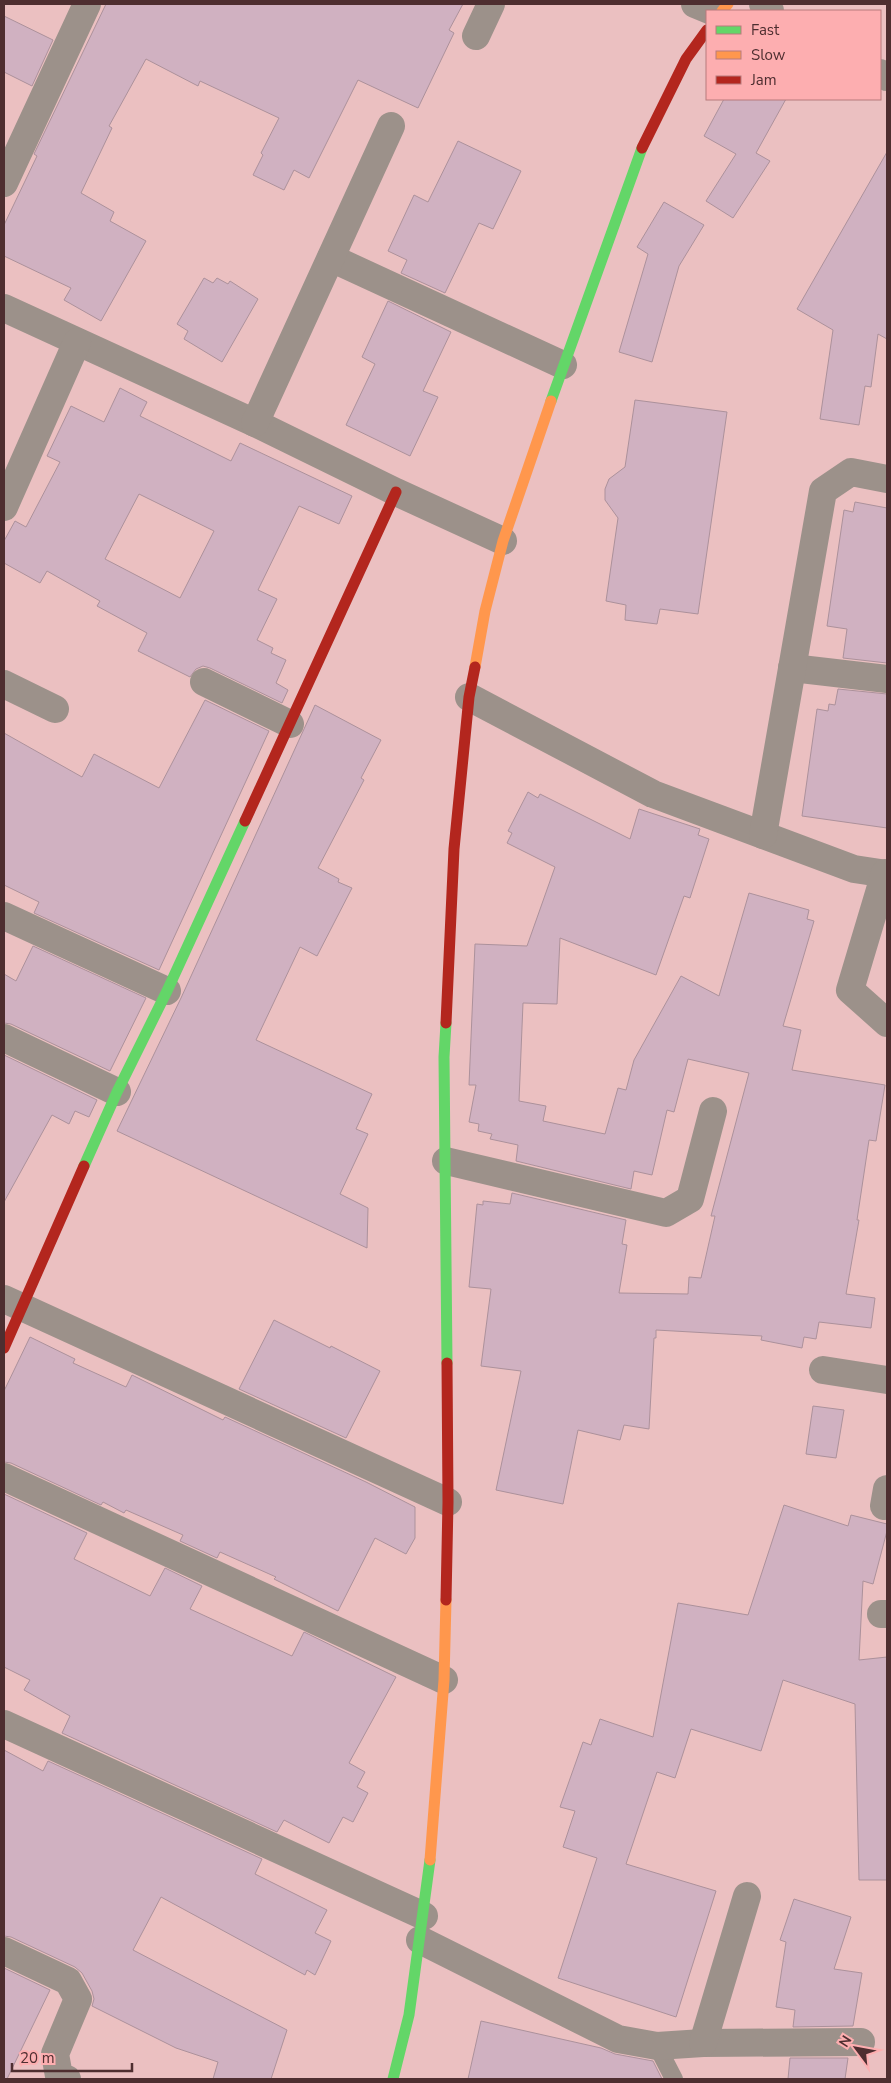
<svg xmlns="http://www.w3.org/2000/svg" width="891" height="2083" font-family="'Nunito Sans',sans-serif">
<rect width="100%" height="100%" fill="#ebc0c1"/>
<g fill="#d0b1c1" stroke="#ac919b" fill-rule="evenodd">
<path d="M 106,4 L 463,4 L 449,30 L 454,33 L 418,108 L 358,80 L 309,178 L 294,170 L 284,190 L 253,175 L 263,155 L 261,153 L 279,118 L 200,81 L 198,86 L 146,59 L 109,126 L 112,128 L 81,193 L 114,212 L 110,221 L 146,241 L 101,321 L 64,300 L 71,288 L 4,256 L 4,225 L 37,156 L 34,154 Z"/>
<path d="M 4,16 L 53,40 L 32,86 L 4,72 Z"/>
<path d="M 724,99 L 786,99 L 756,153 L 770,161 L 733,218 L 706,201 L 736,154 L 704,136 Z"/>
<path d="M 458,141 L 521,171 L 493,229 L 479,223 L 445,293 L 401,273 L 407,260 L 388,251 L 414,195 L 428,202 Z"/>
<path d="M 887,152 L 887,339 L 878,334 L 871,387 L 865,386 L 859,425 L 820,419 L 833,330 L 797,309 Z"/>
<path d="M 664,202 L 704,225 L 679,266 L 652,362 L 619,352 L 648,254 L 637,247 Z"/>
<path d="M 204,278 L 213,283 L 217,278 L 228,284 L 230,281 L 258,299 L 222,362 L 184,339 L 188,331 L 177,324 Z"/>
<path d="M 388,301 L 451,332 L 423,391 L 438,397 L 410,456 L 346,425 L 375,364 L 362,357 Z"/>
<path d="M 120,388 L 147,402 L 140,416 L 231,461 L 240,443 L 352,496 L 339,524 L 299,506 L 258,590 L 277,599 L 257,640 L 273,648 L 271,653 L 286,660 L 276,683 L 288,690 L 282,703 L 210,668 L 203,666 L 196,669 L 190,677 L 138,651 L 147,633 L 97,606 L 100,601 L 47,571 L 40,583 L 4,563 L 4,541 L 15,521 L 26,527 L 60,462 L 47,456 L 71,406 L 104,422 ZM 139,494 L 214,531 L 180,598 L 105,559 Z"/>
<path d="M 635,400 L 727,412 L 698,614 L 660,609 L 657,624 L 625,620 L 626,605 L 606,601 L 618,518 L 605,500 L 605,489 L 609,479 L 625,467 Z"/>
<path d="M 855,502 L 887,508 L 887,663 L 843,658 L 847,629 L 827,626 L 844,510 L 853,512 Z"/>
<path d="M 838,689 L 887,694 L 887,828 L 802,816 L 817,709 L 828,711 L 829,704 L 835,705 Z"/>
<path d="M 205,700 L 269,731 L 159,970 L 34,913 L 39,902 L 4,885 L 4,733 L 82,777 L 94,754 L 159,788 Z"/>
<path d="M 315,705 L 381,740 L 361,778 L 364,780 L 318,868 L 339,879 L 338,882 L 352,888 L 317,956 L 300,947 L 256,1040 L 372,1094 L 356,1129 L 368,1134 L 340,1194 L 368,1208 L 367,1248 L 117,1131 L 181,998 Z"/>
<path d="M 528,792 L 538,798 L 540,794 L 630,839 L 639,809 L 700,829 L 698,835 L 709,839 L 690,898 L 684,896 L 656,975 L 560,938 L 557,1004 L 523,1003 L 519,1101 L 546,1106 L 543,1121 L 605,1134 L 618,1088 L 626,1090 L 634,1060 L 681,976 L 719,996 L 749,893 L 809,910 L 807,919 L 814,921 L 783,1026 L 801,1030 L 792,1070 L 885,1085 L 876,1141 L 869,1140 L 857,1220 L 859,1220 L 846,1294 L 875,1298 L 871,1328 L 819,1322 L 816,1339 L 804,1337 L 802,1348 L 761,1340 L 762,1336 L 656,1330 L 656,1338 L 654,1338 L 649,1429 L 624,1425 L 620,1440 L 578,1430 L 563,1504 L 496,1490 L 521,1371 L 481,1366 L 491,1289 L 469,1287 L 477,1204 L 483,1205 L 483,1201 L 510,1204 L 512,1193 L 626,1220 L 622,1244 L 627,1245 L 619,1293 L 688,1294 L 689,1277 L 701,1278 L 715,1216 L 711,1216 L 749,1073 L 688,1059 L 674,1112 L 667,1110 L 652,1175 L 634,1171 L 631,1189 L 516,1161 L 518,1145 L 490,1139 L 492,1134 L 478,1131 L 479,1124 L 469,1122 L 476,1085 L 469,1085 L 475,944 L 527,946 L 555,867 L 507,843 L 512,833 L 508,831 Z"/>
<path d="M 33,946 L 146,998 L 110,1071 L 11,1024 L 4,1023 L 4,974 L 16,981 Z"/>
<path d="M 4,1055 L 97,1100 L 89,1117 L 75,1111 L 69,1124 L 52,1115 L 4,1202 Z"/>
<path d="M 274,1320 L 330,1348 L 331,1346 L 380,1371 L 346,1438 L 239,1389 Z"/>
<path d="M 30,1337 L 75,1359 L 73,1363 L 126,1387 L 132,1375 L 223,1420 L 225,1417 L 366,1482 L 415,1507 L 415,1538 L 406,1554 L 375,1538 L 338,1611 L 274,1579 L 276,1577 L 220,1552 L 217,1558 L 180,1541 L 183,1535 L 126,1510 L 124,1513 L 103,1502 L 101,1505 L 11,1463 L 4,1462 L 4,1391 Z"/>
<path d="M 813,1406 L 844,1410 L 836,1458 L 806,1454 Z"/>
<path d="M 4,1494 L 87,1533 L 74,1559 L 150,1596 L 165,1568 L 202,1586 L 190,1609 L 292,1656 L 304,1632 L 396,1677 L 349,1763 L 365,1772 L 357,1787 L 368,1793 L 353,1822 L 343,1817 L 329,1843 L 284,1820 L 277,1832 L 62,1733 L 70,1716 L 24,1690 L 30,1680 L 4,1667 Z"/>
<path d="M 784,1505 L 848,1526 L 851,1515 L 887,1524 L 887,1531 L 873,1584 L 863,1581 L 859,1660 L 887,1657 L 887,1880 L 859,1880 L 855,1704 L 783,1680 L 761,1751 L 691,1729 L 675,1778 L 657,1772 L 626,1864 L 716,1891 L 676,2017 L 558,1978 L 597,1858 L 563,1847 L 575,1811 L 560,1807 L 583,1742 L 591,1745 L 600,1719 L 653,1737 L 678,1603 L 748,1615 Z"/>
<path d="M 4,1750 L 43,1771 L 48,1761 L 262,1859 L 255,1874 L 327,1910 L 315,1933 L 331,1941 L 315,1975 L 307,1970 L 305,1975 L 161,1897 L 133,1950 L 287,2030 L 271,2079 L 213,2079 L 218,2062 L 176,2048 L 92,2006 L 94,1999 L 92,1991 L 82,1973 L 75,1967 L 11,1937 L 4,1936 Z"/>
<path d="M 794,1899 L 851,1917 L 834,1969 L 862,1973 L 853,2026 L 793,2027 L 795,2010 L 776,2007 L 786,1942 L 780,1940 Z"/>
<path d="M 4,1968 L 50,1990 L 7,2079 L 4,2079 Z"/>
<path d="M 481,2021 L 601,2048 L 615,2054 L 653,2061 L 662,2079 L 468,2079 Z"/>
<path d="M 790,2058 L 848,2058 L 845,2079 L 788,2079 Z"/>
</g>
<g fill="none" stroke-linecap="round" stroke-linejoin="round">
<path stroke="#9c918a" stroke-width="18" d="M 657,2046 L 674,2079"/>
<g stroke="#9c918a" stroke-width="28">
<path d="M 695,4 L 712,11"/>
<path d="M 763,4 L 770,11"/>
<path d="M 476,36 L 491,4"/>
<path d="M 880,73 L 887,77"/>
<path d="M 4,183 L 87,4"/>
<path d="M 331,258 L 563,365"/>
<path d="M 4,308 L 255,423 L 396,492 L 503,541"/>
<path d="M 255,423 L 391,126"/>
<path d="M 4,507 L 77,342"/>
<path d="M 792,668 L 887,679"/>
<path d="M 204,682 L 290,724"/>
<path d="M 4,684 L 55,709"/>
<path d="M 469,697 L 653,794 L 854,869 L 887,874"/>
<path d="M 763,835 L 823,491 L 851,472 L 887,479"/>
<path d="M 885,873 L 850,990 L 887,1023"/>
<path d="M 4,916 L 167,991"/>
<path d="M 4,1038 L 117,1092"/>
<path d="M 446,1161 L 666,1213 L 690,1199 L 713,1111"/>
<path d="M 4,1299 L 448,1502"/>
<path d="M 823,1370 L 887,1380"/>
<path d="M 4,1477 L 444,1680"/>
<path d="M 884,1506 L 887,1489"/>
<path d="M 881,1614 L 887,1614"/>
<path d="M 4,1724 L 424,1916"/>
<path d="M 420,1940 L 618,2039 L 657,2046 L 703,2043 L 861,2042"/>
<path d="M 4,1951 L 68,1981 L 78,1999 L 55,2054 L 59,2076 L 67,2079"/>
<path d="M 703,2043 L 747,1896"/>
</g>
<g stroke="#63d668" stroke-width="11">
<path d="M 551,401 L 642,148"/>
<path d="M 446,1023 L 444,1057 L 447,1363"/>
<path d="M 84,1166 L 117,1092 L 167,991 L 245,821"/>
<path d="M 393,2079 L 409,2015 L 430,1860"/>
</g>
<g stroke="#ff974d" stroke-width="11">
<path d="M 722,11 L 728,4"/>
<path d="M 475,667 L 485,611 L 503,541 L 551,401"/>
<path d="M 430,1860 L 444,1680 L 446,1600"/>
</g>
<g stroke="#b3261e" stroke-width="11">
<path d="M 642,148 L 686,59 L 707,30"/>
<path d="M 245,821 L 396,492"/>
<path d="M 446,1023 L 454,849 L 469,697 L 475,667"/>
<path d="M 4,1348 L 84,1166"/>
<path d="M 446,1600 L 448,1502 L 447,1363"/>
</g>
</g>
<rect width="891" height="2083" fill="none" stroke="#4e2e30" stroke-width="10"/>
<rect x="706" y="10" width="175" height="90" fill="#fdaeb0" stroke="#b77b7d"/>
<rect x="716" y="26" width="25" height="8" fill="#63d668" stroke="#b77b7d"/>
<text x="751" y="35" font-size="15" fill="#4e2e30">Fast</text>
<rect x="716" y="51" width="25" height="8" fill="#ff974d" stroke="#b77b7d"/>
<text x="751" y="60" font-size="15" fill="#4e2e30">Slow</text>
<rect x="716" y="76" width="25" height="8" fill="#b3261e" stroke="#b77b7d"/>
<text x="751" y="85" font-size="15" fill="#4e2e30">Jam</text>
<g transform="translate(856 2048) rotate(302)" stroke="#fdaeb0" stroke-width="4" paint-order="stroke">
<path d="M0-4L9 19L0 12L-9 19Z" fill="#4e2e30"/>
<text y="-8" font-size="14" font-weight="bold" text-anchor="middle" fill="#4e2e30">N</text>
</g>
<path d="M12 2063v8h120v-8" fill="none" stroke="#4e2e30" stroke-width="2.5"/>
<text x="20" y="2063" font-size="15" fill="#4e2e30" stroke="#fdaeb0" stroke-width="4" paint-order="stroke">20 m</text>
</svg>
